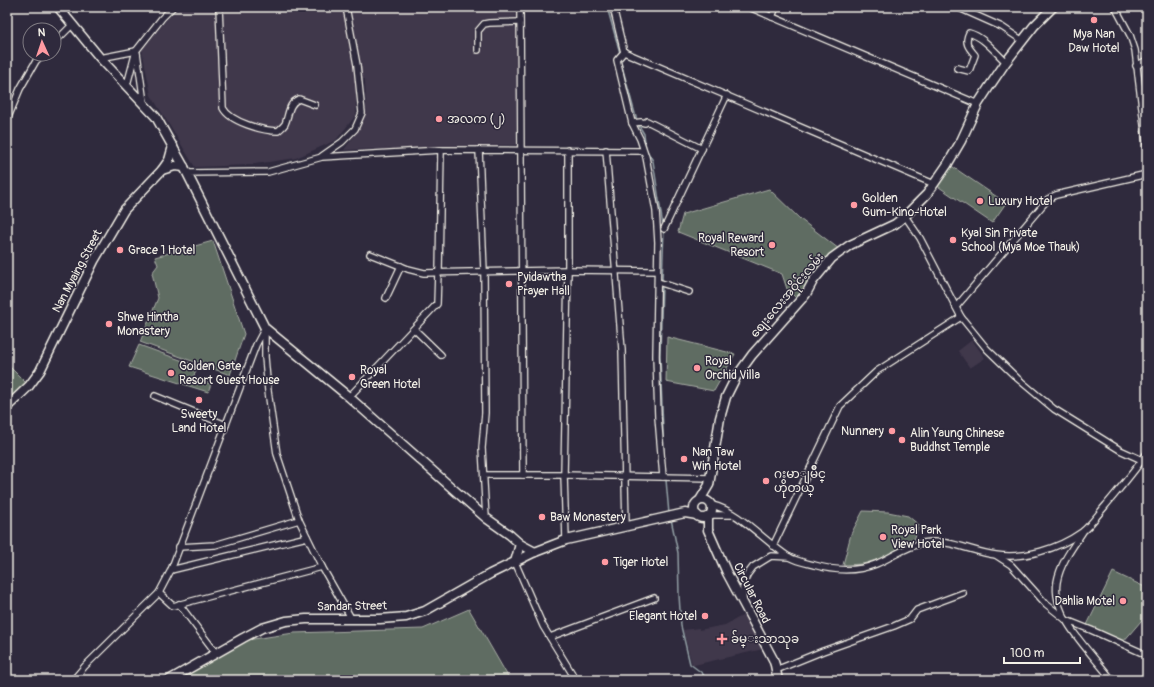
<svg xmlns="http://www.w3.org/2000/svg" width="1154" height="687" font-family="Pangolin,'Noto Sans Myanmar',sans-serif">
<rect width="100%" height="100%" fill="#2f2a3d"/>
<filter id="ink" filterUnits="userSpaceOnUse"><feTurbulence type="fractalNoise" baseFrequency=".025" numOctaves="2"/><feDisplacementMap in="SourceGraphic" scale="8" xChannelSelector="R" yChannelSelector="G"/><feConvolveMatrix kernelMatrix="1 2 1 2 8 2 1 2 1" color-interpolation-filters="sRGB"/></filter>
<g filter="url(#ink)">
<g fill="#41384c">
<path d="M 182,7 L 518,7 L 516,145 L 344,150 L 361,127 L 366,109 L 365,79 L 356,79 L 356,115 L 336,140 L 296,158 L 248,165 L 195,167 L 151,95 L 142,50 L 169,17 Z"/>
<path d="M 972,340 L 985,358 L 970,368 L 958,351 Z"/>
<path d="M 746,614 L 763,649 L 694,665 L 692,664 L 683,630 L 699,628 L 699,630 L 725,625 Z"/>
</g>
<g fill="#5e6c62" stroke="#a9aea5">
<path d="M 950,165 L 1006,203 L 992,223 L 936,185 Z"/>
<path d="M 769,189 L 800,219 L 839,249 L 831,255 L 796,298 L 787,289 L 782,274 L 678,232 L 683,214 Z"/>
<path d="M 213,241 L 244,334 L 230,375 L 140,342 L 158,298 L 152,273 L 158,265 L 155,257 Z"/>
<path d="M 667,337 L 735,354 L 714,391 L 666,382 Z"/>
<path d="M 139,345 L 197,366 L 193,379 L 211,384 L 208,392 L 129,367 Z"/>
<path d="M 7,364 L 28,385 L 7,406 Z"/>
<path d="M 863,511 L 888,512 L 908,516 L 919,525 L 914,540 L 879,559 L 863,564 L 843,565 L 851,534 Z"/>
<path d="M 1113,572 L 1147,588 L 1147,614 L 1123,642 L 1087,625 Z"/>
<path d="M 469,609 L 510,680 L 178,680 L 247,640 L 294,633 L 423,629 Z"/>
</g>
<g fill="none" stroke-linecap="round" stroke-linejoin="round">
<g stroke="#929fa4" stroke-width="1.5">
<path d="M 607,7 L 620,53"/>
<path d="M 620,59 L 637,121"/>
<path d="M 638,124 L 644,134 L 646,149 L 653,161 L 663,226"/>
<path d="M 662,282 L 664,230"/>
<path d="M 662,286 L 660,355 L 664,456"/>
<path d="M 666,480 L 669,514"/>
<path d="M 671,519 L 678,553 L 679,595 L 681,626 L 690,664 L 702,673 L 707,680"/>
</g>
<defs>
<g id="street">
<path d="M 219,7 L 223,108 C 230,122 263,131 278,131 C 280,129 283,127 285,124 C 289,115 288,103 299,99 L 315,105"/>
<path d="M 520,7 L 523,475"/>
<path d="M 613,7 L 624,52 L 617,60 L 632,123 L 640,139 L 646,157 L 656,211 L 658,242 L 656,356 L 658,417 L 663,477"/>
<path d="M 749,7 L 978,104"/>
<path d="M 957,7 L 1002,27 L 1023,41"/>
<path d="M 1115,7 L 1130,35 L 1135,50 L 1147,150"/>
<path d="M 772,17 L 776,7"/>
<path d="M 54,43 L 73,24"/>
<path d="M 478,50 L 478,31 L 484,24 L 489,23 L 520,22"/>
<path d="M 624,52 L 934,184"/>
<path d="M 137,53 L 144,103"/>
<path d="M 100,58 L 136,51"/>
<path d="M 1136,66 L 1147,60"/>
<path d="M 957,68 L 969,71 L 975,55 C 969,48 964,43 969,33 C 984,37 995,52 1006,62"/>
<path d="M 127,85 L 136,51 L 162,18 L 173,7"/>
<path d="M 7,120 L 20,89 L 36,61 L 43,54"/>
<path d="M 632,123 L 641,122 L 645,123 L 647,121 L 702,149"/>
<path d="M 479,150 L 484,271 L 485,413 L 482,448 L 486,518"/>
<path d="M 606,150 L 622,350 L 626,526"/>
<path d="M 322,156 L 342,142 L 355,129 L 362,113 L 357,65 L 346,7"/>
<path d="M 187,173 L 268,172 L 322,157 L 441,150 L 642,151"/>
<path d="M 905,216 L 920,238 L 961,317 L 987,349 L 1017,378 L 1054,409 L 1120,450 L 1142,460"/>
<path d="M 664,229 L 727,95"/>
<path d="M 370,254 L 408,269 L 424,273 L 568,270 L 657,271"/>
<path d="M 439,272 L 441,150"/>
<path d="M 658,282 L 689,292"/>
<path d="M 386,298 L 401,266"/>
<path d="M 956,307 L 1048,199 L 1056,195 L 1147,174"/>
<path d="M 265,328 L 265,357 L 268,391 L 277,454 L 299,520 L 322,567 L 351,618"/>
<path d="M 414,329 L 441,355"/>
<path d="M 155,396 L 226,425"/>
<path d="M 349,397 L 437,304 L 438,272"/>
<path d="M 484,475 L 564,475 L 711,478"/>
<path d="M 712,505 C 739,511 764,541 789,557 C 796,561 806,563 814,565 C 835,571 856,572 876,564 C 893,557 904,547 923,543 C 948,538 972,552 996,555 C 1025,559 1058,549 1082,532 C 1091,525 1099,513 1106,505 C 1120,488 1135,471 1147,453"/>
<path d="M 710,515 L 732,515"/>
<path d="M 1082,533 C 1072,548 1060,564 1057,582 C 1051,617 1093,654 1112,680"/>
<path d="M 566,540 L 564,475 L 568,270 L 568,150"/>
<path d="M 773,546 L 840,406 L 877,371 L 961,317"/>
<path d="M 179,547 L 215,545 L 299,520"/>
<path d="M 997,556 L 1011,565 L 1046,604 L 1066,620 L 1091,630 L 1147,655"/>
<path d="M 515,562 L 543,626 L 576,680"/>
<path d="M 171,570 L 307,537"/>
<path d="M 159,593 L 173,606 L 322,567"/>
<path d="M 743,601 L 743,588 L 747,575 L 753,567 L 771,556 L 789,557"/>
<path d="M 179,604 L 216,653"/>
<path d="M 550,637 L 654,598"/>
<path d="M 776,670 L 823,651 L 894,626 L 910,619 L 917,610 L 963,593"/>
<path d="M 73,680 L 85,666 L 159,593 L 171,570 L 256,345 L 265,328"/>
</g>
<g id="secondary">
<path d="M 58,7 L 100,58 L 156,117 L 184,167 L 265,328 L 349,397 L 486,518 L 510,535 L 520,544 L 535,552"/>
<path d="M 162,170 L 169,160 L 173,146"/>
<path d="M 7,407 L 29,386 L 40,371 L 94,261 L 124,210 L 162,170 L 175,166 L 184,167"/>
<circle cx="703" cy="509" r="9"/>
<path d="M 700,500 L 709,485 L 720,418 L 726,397 L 736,377 L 752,355 L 806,294 L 813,281 L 832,258 L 850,245 L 895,224 L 905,216 L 927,194 L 947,165 L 961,141 L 978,104 L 989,87 L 1006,62 L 1034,26 L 1053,7"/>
<path d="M 708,517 L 708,530 L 727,573 L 773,659 L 775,665 L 778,680"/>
<path d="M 515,562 L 520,544"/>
<path d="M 169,680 L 243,638 L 262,628 L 286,621 L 306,619 L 380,619 L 406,617 L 425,611 L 490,574 L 535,552 L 566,540 L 685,513 L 697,515"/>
</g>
</defs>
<use href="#street" stroke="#f4f1e8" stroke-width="8"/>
<use href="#secondary" stroke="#f4f1e8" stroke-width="11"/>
<use href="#street" stroke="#2f2a3d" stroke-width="5.5"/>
<use href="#secondary" stroke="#2f2a3d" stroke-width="8"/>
</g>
</g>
<g fill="#ff9aa2" stroke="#2f2a3d" stroke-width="1.5">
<circle cx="1094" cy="20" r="4"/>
<circle cx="439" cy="119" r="4"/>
<circle cx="980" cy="201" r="4"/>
<circle cx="854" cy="205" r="4"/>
<circle cx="953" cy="240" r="4"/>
<circle cx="772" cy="245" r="4"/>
<circle cx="120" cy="250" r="4"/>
<circle cx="509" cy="284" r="4"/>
<circle cx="109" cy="324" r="4"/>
<circle cx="697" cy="368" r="4"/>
<circle cx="171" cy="373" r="4"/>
<circle cx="352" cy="377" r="4"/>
<circle cx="199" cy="400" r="4"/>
<circle cx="892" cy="431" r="4"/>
<circle cx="902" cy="440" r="4"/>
<circle cx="684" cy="459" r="4"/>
<circle cx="766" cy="481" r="4"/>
<circle cx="542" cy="517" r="4"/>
<circle cx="883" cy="537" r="4"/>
<circle cx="605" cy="562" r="4"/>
<circle cx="1123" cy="601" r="4"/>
<circle cx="705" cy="616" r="4"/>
<path d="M720 633h4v4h4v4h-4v4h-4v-4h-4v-4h4z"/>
</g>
<g text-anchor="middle" stroke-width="3" stroke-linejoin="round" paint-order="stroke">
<g font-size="12" fill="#f4f1e8" stroke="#2f2a3d" text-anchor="start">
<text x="1094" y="38" text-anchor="middle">Mya Nan<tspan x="1094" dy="14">Daw Hotel</tspan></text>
<text x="447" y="123">အလက (၂)</text>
<text x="862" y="202">Golden<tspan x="862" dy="14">Gum-Kino-Hotel</tspan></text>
<text x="988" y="205">Luxury Hotel</text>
<text x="961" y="237">Kyal Sin Private<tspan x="961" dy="14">School (Mya Moe Thauk)</tspan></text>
<text x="764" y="242" text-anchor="end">Royal Reward<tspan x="764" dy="14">Resort</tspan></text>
<text x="128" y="254">Grace 1 Hotel</text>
<text x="517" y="281">Pyidawtha<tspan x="517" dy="14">Prayer Hall</tspan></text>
<text x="117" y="321">Shwe Hintha<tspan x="117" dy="14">Monastery</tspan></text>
<text x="705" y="365">Royal<tspan x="705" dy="14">Orchid Villa</tspan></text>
<text x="179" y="370">Golden Gate<tspan x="179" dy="14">Resort Guest House</tspan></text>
<text x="360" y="374">Royal<tspan x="360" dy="14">Green Hotel</tspan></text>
<text x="199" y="418" text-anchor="middle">Sweety<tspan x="199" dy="14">Land Hotel</tspan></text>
<text x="884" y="435" text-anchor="end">Nunnery</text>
<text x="910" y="437">Alin Yaung Chinese<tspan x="910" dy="14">Buddhst Temple</tspan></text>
<text x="692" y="456">Nan Taw<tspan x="692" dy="14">Win Hotel</tspan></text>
<text x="774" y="478">ဂႏမာျမိဳင္<tspan x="774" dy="14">ဟိုတယ္</tspan></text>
<text x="550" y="521">Baw Monastery</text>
<text x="891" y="534">Royal Park<tspan x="891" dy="14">View Hotel</tspan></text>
<text x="613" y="566">Tiger Hotel</text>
<text x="1115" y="605" text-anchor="end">Dahlia Motel</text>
<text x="697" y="620" text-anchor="end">Elegant Hotel</text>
<text x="731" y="643">ခ်မ္းသာသုခ</text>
</g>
<g font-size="12" fill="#f4f1e8" stroke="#2f2a3d">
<text transform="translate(77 271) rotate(-62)" y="4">Nan Myaing Street</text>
<text transform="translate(787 295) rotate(-50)" y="4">စျေးလေးအဝိုင်းလမ်း</text>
<text transform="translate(752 593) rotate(63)" y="4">Circular Road</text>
<text transform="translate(352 606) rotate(-1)" y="4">Sandar Street</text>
</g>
</g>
<rect width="1154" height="687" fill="none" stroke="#2f2a3d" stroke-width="24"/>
<rect x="12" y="12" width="1130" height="663" fill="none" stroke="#f4f1e8" stroke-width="1.5" filter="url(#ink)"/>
<g transform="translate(42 42) rotate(357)"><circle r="19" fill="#2f2a3d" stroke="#7e7a81"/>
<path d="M0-3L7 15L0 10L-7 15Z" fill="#ff9aa2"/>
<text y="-6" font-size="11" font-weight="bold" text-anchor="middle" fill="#f4f1e8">N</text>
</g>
<path d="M1004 657v6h76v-6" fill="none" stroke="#f4f1e8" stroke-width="2"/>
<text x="1010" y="657" font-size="12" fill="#f4f1e8" stroke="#2f2a3d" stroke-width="3" paint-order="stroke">100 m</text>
</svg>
